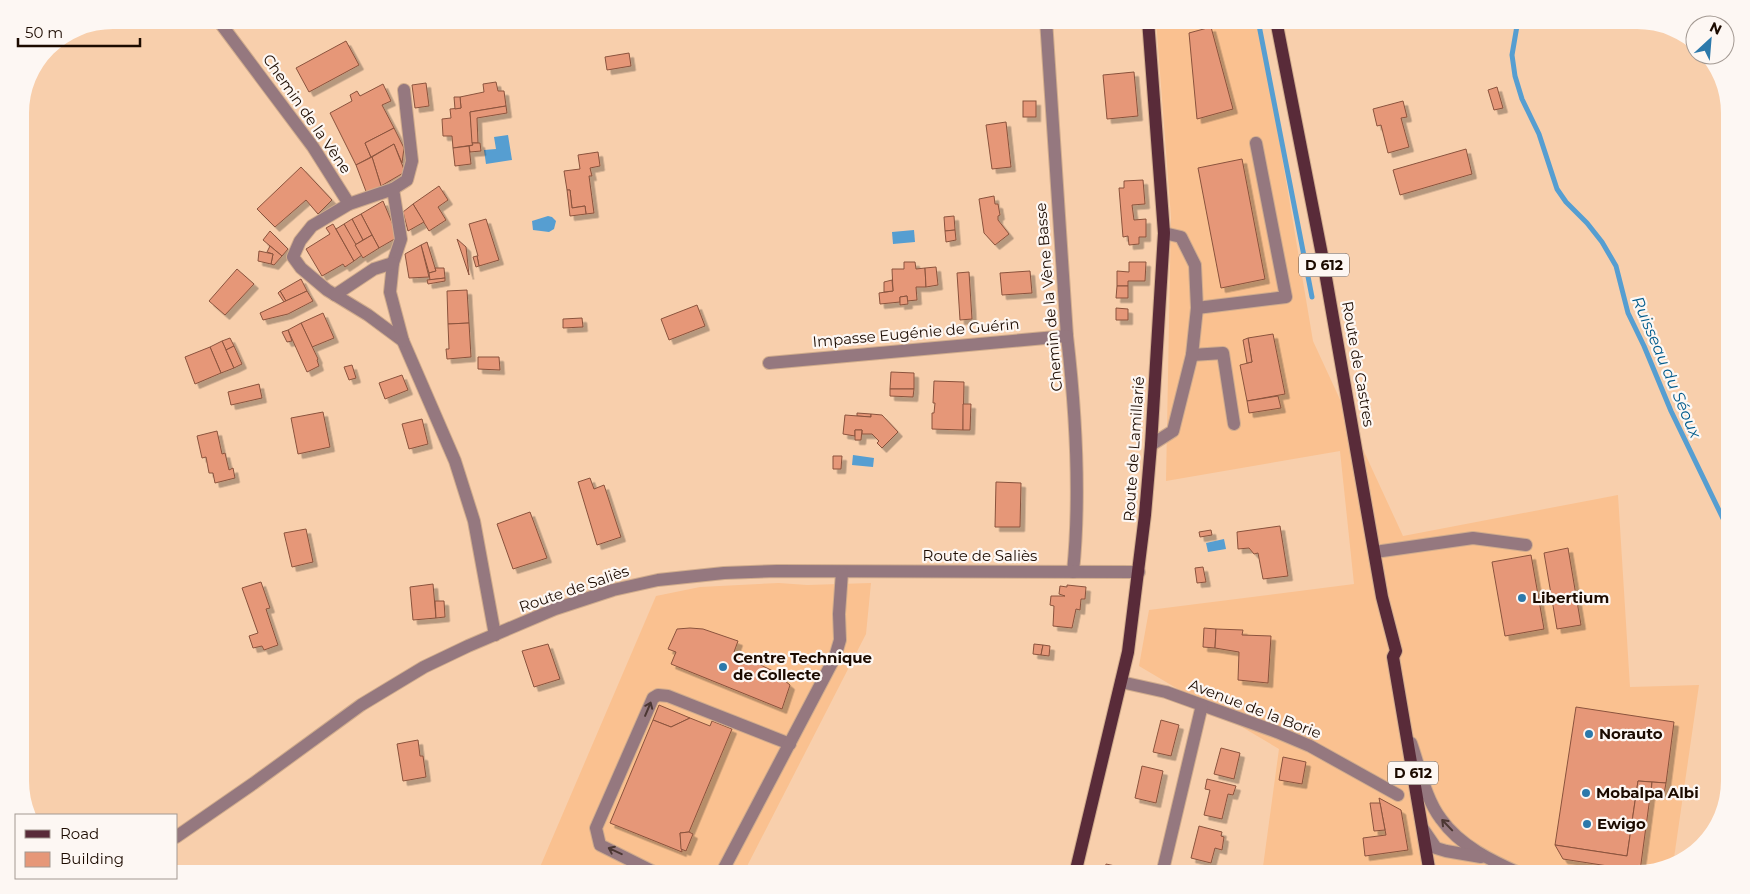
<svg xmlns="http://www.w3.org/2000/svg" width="1750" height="894" font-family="Montserrat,sans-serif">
<defs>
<filter id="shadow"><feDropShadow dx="4.5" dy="4.5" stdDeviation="0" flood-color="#0004"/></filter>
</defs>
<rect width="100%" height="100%" fill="#f8cfac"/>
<g fill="#fac190">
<path d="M 1156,20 L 1259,20 L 1313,341 L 1403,536 L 1618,495 L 1630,687 L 1699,685 L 1674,858 L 1686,859 L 1684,861 L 1638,874 L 1262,874 L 1279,749 L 1139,666 L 1149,610 L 1354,584 L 1340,451 L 1166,481 L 1171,217 Z"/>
<path d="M 779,583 L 807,585 L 871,583 L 866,634 L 743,874 L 537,874 L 656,596 L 700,587 Z"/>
</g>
<g fill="#569ed1">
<path d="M 508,135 L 512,160 L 486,164 L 484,150 L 496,149 L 494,137 Z"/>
<path d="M 548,216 L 552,217 L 556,221 L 554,229 L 549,232 L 533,230 L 532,221 Z"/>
<path d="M 914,230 L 915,242 L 893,244 L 892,232 Z"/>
<path d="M 853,455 L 874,458 L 873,467 L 852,465 Z"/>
<path d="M 1224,539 L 1226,549 L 1208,552 L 1206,543 Z"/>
</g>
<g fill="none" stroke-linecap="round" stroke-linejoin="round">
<g stroke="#569ed1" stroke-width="5">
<path d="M 1258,20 L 1312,297"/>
<path d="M 1518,20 L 1512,55 L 1515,76 L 1522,99 L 1539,134 L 1557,189 L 1566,202 L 1587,223 L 1602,242 L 1616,266 L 1628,313 L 1644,346 L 1671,411 L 1730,533"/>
</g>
</g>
<g fill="#e69778" stroke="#8a533d" filter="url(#shadow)">
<path d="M 1100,20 L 1130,20 L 1130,21 L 1100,22 Z"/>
<path d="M 1211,27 L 1233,109 L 1197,119 L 1189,33 Z"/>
<path d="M 346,41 L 359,65 L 309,92 L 296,68 Z"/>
<path d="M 629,53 L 631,66 L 607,70 L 605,57 Z"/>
<path d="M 1134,72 L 1138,116 L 1107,119 L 1103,75 Z"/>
<path d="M 496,82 L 498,91 L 504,91 L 506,106 L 470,112 L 473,145 L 453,148 L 452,136 L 443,136 L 442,119 L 451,118 L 450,109 L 461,108 L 460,97 L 484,92 L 483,84 Z"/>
<path d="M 426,83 L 429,106 L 415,108 L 412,85 Z"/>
<path d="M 383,84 L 391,101 L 382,105 L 394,128 L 365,143 L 371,157 L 356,165 L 330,113 L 352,101 L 350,95 L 357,91 L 360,96 Z"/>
<path d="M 1497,87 L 1503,108 L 1494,110 L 1488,90 Z"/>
<path d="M 454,97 L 460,97 L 461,108 L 455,109 Z"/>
<rect x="1023" y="101" width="13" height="16"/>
<path d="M 1403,101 L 1407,117 L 1401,118 L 1409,147 L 1388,153 L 1381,125 L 1377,126 L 1373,109 Z"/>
<path d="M 506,106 L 507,113 L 477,118 L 478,143 L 472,143 L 470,112 Z"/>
<path d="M 1006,122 L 1011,167 L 992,169 L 986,125 Z"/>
<path d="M 394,128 L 404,148 L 402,163 L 394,144 L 371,157 L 365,143 Z"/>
<path d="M 472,143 L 480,143 L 481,151 L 470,152 L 469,146 L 473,145 Z"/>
<path d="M 394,144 L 405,172 L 381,186 L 372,157 Z"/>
<path d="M 469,146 L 471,164 L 455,166 L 453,148 Z"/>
<path d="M 1466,149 L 1472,174 L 1400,195 L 1393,170 Z"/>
<path d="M 598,152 L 600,166 L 590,168 L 592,176 L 589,176 L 594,213 L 586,214 L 585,206 L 572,208 L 570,190 L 567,190 L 564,171 L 580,169 L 578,155 Z"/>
<path d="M 372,157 L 381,186 L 367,194 L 356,165 Z"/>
<path d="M 1242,159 L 1265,279 L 1221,288 L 1198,168 Z"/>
<path d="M 301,167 L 332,200 L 318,214 L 306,200 L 275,227 L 257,209 Z"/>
<path d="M 1143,180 L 1145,204 L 1132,205 L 1134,220 L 1146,219 L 1146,237 L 1139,237 L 1139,244 L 1129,245 L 1128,236 L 1123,237 L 1119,188 L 1124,188 L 1124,181 Z"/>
<path d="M 439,186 L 448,200 L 438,207 L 446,220 L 429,231 L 413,204 Z"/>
<path d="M 567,190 L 570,190 L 572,208 L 585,206 L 586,214 L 570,216 Z"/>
<path d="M 994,196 L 995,204 L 998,204 L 1000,215 L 998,216 L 998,220 L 1009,234 L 995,245 L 984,233 L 979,199 Z"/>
<path d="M 383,201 L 398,237 L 379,248 L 361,214 Z"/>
<path d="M 413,204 L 424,222 L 408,231 L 403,212 Z"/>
<path d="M 361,214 L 372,235 L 363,240 L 352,219 Z"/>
<path d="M 954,216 L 955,230 L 945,231 L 944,217 Z"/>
<path d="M 352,219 L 363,240 L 355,245 L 344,224 Z"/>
<path d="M 486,219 L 499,260 L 479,266 L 477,256 L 478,256 L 469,224 Z"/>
<path d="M 333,224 L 354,261 L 345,267 L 343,264 L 322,276 L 306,249 L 330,234 L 326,228 Z"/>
<path d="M 344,224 L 362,255 L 354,261 L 336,229 Z"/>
<path d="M 955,230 L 956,240 L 946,242 L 945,231 Z"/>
<path d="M 270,231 L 288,249 L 282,256 L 263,240 Z"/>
<path d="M 372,235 L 379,248 L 363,258 L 355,245 Z"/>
<path d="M 457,239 L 466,247 L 469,275 Z"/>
<path d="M 427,242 L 436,271 L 429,273 L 421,245 Z"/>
<path d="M 421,245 L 429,277 L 409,278 L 405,254 Z"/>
<path d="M 270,246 L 282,256 L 274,265 L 271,264 L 273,254 L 267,252 Z"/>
<path d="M 259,251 L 273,254 L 271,264 L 258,261 Z"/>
<path d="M 477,256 L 479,266 L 476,267 L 473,257 Z"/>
<path d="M 904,262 L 915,262 L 916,269 L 925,268 L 926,287 L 916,287 L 917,300 L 907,301 L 907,296 L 900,297 L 900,302 L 880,304 L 879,293 L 893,291 L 892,269 L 904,269 Z"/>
<path d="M 1129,262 L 1146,262 L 1145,281 L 1128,281 L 1128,286 L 1117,286 L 1117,271 L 1129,272 Z"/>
<path d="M 936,267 L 938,285 L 926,287 L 925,268 Z"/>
<path d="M 435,268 L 444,268 L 445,278 L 430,280 L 429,273 L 436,271 Z"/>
<path d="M 237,269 L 254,284 L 225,315 L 209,301 Z"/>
<path d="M 1030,271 L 1032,293 L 1002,295 L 1000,273 Z"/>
<path d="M 969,272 L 972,319 L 960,320 L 957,273 Z"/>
<path d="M 445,278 L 445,281 L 428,284 L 427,280 Z"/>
<path d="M 301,279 L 307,291 L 286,301 L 280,291 Z"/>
<path d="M 892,280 L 893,291 L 884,292 L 884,282 Z"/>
<path d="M 1117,286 L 1128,286 L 1128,298 L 1116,298 Z"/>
<path d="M 467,290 L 469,323 L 448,324 L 447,291 Z"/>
<path d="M 280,291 L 286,301 L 284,302 L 278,293 Z"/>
<path d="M 307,291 L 313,301 L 288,314 L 263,320 L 260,313 Z"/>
<path d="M 907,296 L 908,304 L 900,305 L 900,297 Z"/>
<path d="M 697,305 L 705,326 L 669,340 L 661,319 Z"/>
<path d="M 1116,308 L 1128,309 L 1128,320 L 1116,320 Z"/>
<path d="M 323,313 L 334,338 L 312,347 L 301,323 Z"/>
<path d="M 582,318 L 583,327 L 563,328 L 563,319 Z"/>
<path d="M 301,323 L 318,359 L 317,360 L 319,366 L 307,372 L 288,330 Z"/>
<path d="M 469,323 L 471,357 L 447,359 L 446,349 L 449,349 L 448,324 Z"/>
<path d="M 288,330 L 292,341 L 287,342 L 282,332 Z"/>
<path d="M 1273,334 L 1285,394 L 1247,401 L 1240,365 L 1252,362 L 1248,338 Z"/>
<path d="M 230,338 L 234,346 L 226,350 L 222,341 Z"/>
<path d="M 1248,338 L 1252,362 L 1247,363 L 1243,340 Z"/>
<path d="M 222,341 L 234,368 L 221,373 L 210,347 Z"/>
<path d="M 234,346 L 242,364 L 234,368 L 226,350 Z"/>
<path d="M 210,347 L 221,373 L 195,384 L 185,357 Z"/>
<path d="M 478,357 L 499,357 L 500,370 L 478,369 Z"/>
<path d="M 352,365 L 356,378 L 349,380 L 344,367 Z"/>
<path d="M 891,372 L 914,373 L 914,389 L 890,389 Z"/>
<path d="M 402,375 L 408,390 L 385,399 L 379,383 Z"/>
<path d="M 934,381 L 964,382 L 963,430 L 932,429 L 932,413 L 934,413 L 935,403 L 933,403 Z"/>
<path d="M 259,384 L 262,398 L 231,405 L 228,392 Z"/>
<path d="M 890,389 L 914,389 L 913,397 L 890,396 Z"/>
<path d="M 1278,396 L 1281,408 L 1249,413 L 1247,401 Z"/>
<path d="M 963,404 L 971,404 L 970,430 L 963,430 Z"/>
<path d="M 323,412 L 330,447 L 298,454 L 291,418 Z"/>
<path d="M 857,413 L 871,414 L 871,417 L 857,416 Z"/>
<path d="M 871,414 L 882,415 L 898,432 L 882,448 L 877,443 L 879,441 L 872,434 L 862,434 L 862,430 L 855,430 L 855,436 L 843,434 L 845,415 L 871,417 Z"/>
<path d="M 422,419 L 428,444 L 409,449 L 402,424 Z"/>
<path d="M 855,430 L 862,430 L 861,440 L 855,440 Z"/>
<path d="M 217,431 L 222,454 L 225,453 L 229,470 L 233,468 L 235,478 L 215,483 L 213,473 L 209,473 L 206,457 L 202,458 L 197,436 Z"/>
<path d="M 833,456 L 842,456 L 841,469 L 833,469 Z"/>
<path d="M 590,478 L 594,489 L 604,485 L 621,537 L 597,545 L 578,482 Z"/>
<path d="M 996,482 L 1021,483 L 1020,527 L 995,527 Z"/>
<path d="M 530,512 L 547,558 L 513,569 L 497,524 Z"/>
<path d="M 1280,526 L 1288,576 L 1263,579 L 1258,553 L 1254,554 L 1249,548 L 1238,549 L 1237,532 Z"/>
<path d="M 306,529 L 313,562 L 292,567 L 284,533 Z"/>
<path d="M 1211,530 L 1212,535 L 1200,537 L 1199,532 Z"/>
<path d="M 1568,548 L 1581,625 L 1557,629 L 1544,553 Z"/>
<path d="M 1531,555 L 1544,629 L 1505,636 L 1492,562 Z"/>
<path d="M 1203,567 L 1206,582 L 1197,583 L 1195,568 Z"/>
<path d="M 261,582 L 270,608 L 266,609 L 278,645 L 264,650 L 262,646 L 253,648 L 249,636 L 258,633 L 242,588 Z"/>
<path d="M 433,584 L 436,618 L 413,620 L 410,587 Z"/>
<path d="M 1067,585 L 1086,587 L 1085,599 L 1081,599 L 1080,610 L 1076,609 L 1072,628 L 1053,626 L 1054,606 L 1050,605 L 1051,596 L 1065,596 L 1059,594 L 1060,586 L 1067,587 Z"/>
<path d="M 435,601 L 444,601 L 445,617 L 436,618 Z"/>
<path d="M 690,628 L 703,629 L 738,641 L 734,652 L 773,671 L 790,685 L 782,709 L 671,664 L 676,652 L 668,649 L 677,629 Z"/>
<path d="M 1204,628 L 1216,629 L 1215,648 L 1203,647 Z"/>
<path d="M 1216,629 L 1243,630 L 1242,635 L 1271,636 L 1268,683 L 1238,680 L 1239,652 L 1215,648 Z"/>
<path d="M 548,644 L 560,679 L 534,687 L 522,651 Z"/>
<path d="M 1034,644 L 1043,645 L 1041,655 L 1033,654 Z"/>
<path d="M 1043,645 L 1050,646 L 1049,656 L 1041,655 Z"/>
<path d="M 659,705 L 690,718 L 671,727 L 653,720 Z"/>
<path d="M 1576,707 L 1674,722 L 1666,783 L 1638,781 L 1627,856 L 1555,845 Z"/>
<path d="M 690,718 L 710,726 L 712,721 L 732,729 L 689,832 L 680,833 L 682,852 L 610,823 L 653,720 L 671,727 Z"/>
<path d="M 1161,720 L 1179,725 L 1171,756 L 1153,752 Z"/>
<path d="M 418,740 L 420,756 L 423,756 L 426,777 L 403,781 L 397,744 Z"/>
<path d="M 1221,748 L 1240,753 L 1234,779 L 1214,774 Z"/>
<path d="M 1283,757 L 1306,762 L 1302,784 L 1279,780 Z"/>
<path d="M 1142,766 L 1163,771 L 1156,803 L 1135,798 Z"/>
<path d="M 1207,779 L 1236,786 L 1233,795 L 1228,794 L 1222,819 L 1204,815 L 1210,790 L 1205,789 Z"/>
<path d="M 1638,781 L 1652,782 L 1640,871 L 1563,859 L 1555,845 L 1627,856 Z"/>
<path d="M 1652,782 L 1666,783 L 1664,794 L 1651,793 Z"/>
<path d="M 1379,798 L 1401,810 L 1408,850 L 1365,856 L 1363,838 L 1386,835 Z"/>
<path d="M 1370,803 L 1380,803 L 1385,830 L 1374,831 Z"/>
<path d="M 1199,826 L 1222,832 L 1221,836 L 1224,837 L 1222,850 L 1215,848 L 1211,863 L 1191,858 Z"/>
<path d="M 689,832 L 693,834 L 686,851 L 681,849 L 680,833 Z"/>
<path d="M 1106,864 L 1138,871 L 1137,874 L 1104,874 Z"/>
</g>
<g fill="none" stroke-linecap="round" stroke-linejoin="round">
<defs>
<g id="minor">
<path d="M 218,20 L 313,147 L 349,204"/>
<path d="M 1046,20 L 1067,336 C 1076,414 1081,493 1073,572"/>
<path d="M 404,90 L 412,161 L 407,180 L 393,189 L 349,204 L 312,226 L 300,241 L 293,257 L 301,268 L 327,290 L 368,315 L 403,341 L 455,461 L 474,521 L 495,635"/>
<path d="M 393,189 L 401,239 L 393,263 L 390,292 L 403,341"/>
<path d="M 335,295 L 374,269 L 393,263"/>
<path d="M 1197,308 L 1286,297 L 1256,143"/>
<path d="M 1192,355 L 1223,353 L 1234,424"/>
<path d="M 769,363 L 1067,336"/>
<path d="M 1151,445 L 1173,431 L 1192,355 L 1197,308 L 1195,265 L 1181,237 L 1164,233"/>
<path d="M 1375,552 L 1473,538 L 1526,545"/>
<path d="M 1121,682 L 1166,692 L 1277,732 L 1310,746 L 1398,795"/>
<path d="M 1411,743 C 1420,768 1425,798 1441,819 C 1460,846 1492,861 1521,874"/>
<path d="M 1423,829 L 1436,848 L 1446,851 L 1481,857"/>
<path d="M 176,837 L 254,783 L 361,705 L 424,667 L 468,646 L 555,609 L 613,590 L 658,580 L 724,573 L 777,571 L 1139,572"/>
<path d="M 658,874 L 600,845 L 596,828 L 653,698 L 658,695 L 668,696 L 790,744"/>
<path d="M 721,874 L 835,657 L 840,640 L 839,614 L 842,572"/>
<path d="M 1162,874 L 1202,705"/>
</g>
<g id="major">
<path d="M 1276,20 L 1322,255 L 1382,597 L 1396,651 L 1393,657 L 1430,874"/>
<path d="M 1075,874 L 1128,652 L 1145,515 L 1151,445 L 1164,233 L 1148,20"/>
</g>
</defs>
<use href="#minor" stroke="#d0ac8d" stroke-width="14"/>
<use href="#major" stroke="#d0ac8d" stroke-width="14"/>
<use href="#minor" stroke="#95787f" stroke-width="12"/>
<use href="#major" stroke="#592b39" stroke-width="12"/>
</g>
<defs><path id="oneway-shaft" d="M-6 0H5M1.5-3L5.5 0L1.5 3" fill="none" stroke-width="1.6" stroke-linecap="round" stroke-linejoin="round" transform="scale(1.25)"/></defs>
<g stroke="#4c3733">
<use href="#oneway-shaft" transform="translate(648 709) rotate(-67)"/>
<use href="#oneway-shaft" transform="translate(1447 825) rotate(-134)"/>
<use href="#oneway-shaft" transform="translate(615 851) rotate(-155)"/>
</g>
<g fill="#2c79ab" stroke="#fdf7f3" stroke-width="2">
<circle cx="1522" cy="598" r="5"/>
<circle cx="723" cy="667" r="5"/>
<circle cx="1589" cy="734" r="5"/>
<circle cx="1586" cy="793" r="5"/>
<circle cx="1587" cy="824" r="5"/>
</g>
<g text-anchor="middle" stroke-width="4.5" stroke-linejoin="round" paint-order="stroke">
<g fill="#fdf7f3" stroke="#605249" stroke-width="1">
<rect x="1299" y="253.5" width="50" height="23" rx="4"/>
<rect x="1388" y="761.5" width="50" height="23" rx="4"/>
</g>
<g font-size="14" font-weight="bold" fill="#1c0b00">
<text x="1324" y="270">D 612</text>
<text x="1413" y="778">D 612</text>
</g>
<g font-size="15" fill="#1c0b00" stroke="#fdf7f3">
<text transform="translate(307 114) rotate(55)" y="5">Chemin de la Vène</text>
<text transform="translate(1049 297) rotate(-95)" y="5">Chemin de la Vène Basse</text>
<text transform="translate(916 333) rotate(-5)" y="5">Impasse Eugénie de Guérin</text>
<text transform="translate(1358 364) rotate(80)" y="5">Route de Castres</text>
<text transform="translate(1134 449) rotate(-86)" y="5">Route de Lamillarié</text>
<text x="980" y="561">Route de Saliès</text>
<text transform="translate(574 589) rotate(-19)" y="5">Route de Saliès</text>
<text transform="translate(1255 709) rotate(21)" y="5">Avenue de la Borie</text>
</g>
<g font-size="15" font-weight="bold" fill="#1c0b00" stroke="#fdf7f3" text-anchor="start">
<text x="1532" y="603">Libertium</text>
<text x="733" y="663">Centre Technique<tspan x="733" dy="17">de Collecte</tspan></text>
<text x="1599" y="739">Norauto</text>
<text x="1596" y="798">Mobalpa Albi</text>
<text x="1597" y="829">Ewigo</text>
</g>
<g font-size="16" font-style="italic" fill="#005b8c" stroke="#fdf7f3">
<text transform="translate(1667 367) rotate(67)" y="6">Ruisseau du Séoux</text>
</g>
</g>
<path d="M0 0H1750V894H0ZM113 29H1637A84 84 0 0 1 1721 113V781A84 84 0 0 1 1637 865H113A84 84 0 0 1 29 781V113A84 84 0 0 1 113 29Z" fill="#fdf7f3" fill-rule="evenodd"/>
<rect x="15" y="814" width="162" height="65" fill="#fdf7f3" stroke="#a39992"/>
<rect x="25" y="830" width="25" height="8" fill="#592b39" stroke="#a39992"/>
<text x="60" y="839" font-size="15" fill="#1c0b00">Road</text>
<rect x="25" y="852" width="25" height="15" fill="#e69778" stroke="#a39992"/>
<text x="60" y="864" font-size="15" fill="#1c0b00">Building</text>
<g transform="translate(1710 40) rotate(26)"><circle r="24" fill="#fdf7f3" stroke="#a39992"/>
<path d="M0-4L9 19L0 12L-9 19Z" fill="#2c79ab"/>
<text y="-8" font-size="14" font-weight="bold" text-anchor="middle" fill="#1c0b00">N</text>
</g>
<path d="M18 38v8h122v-8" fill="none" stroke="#1c0b00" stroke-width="2.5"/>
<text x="25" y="38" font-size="15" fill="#1c0b00" stroke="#fdf7f3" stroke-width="4" paint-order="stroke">50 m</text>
</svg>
